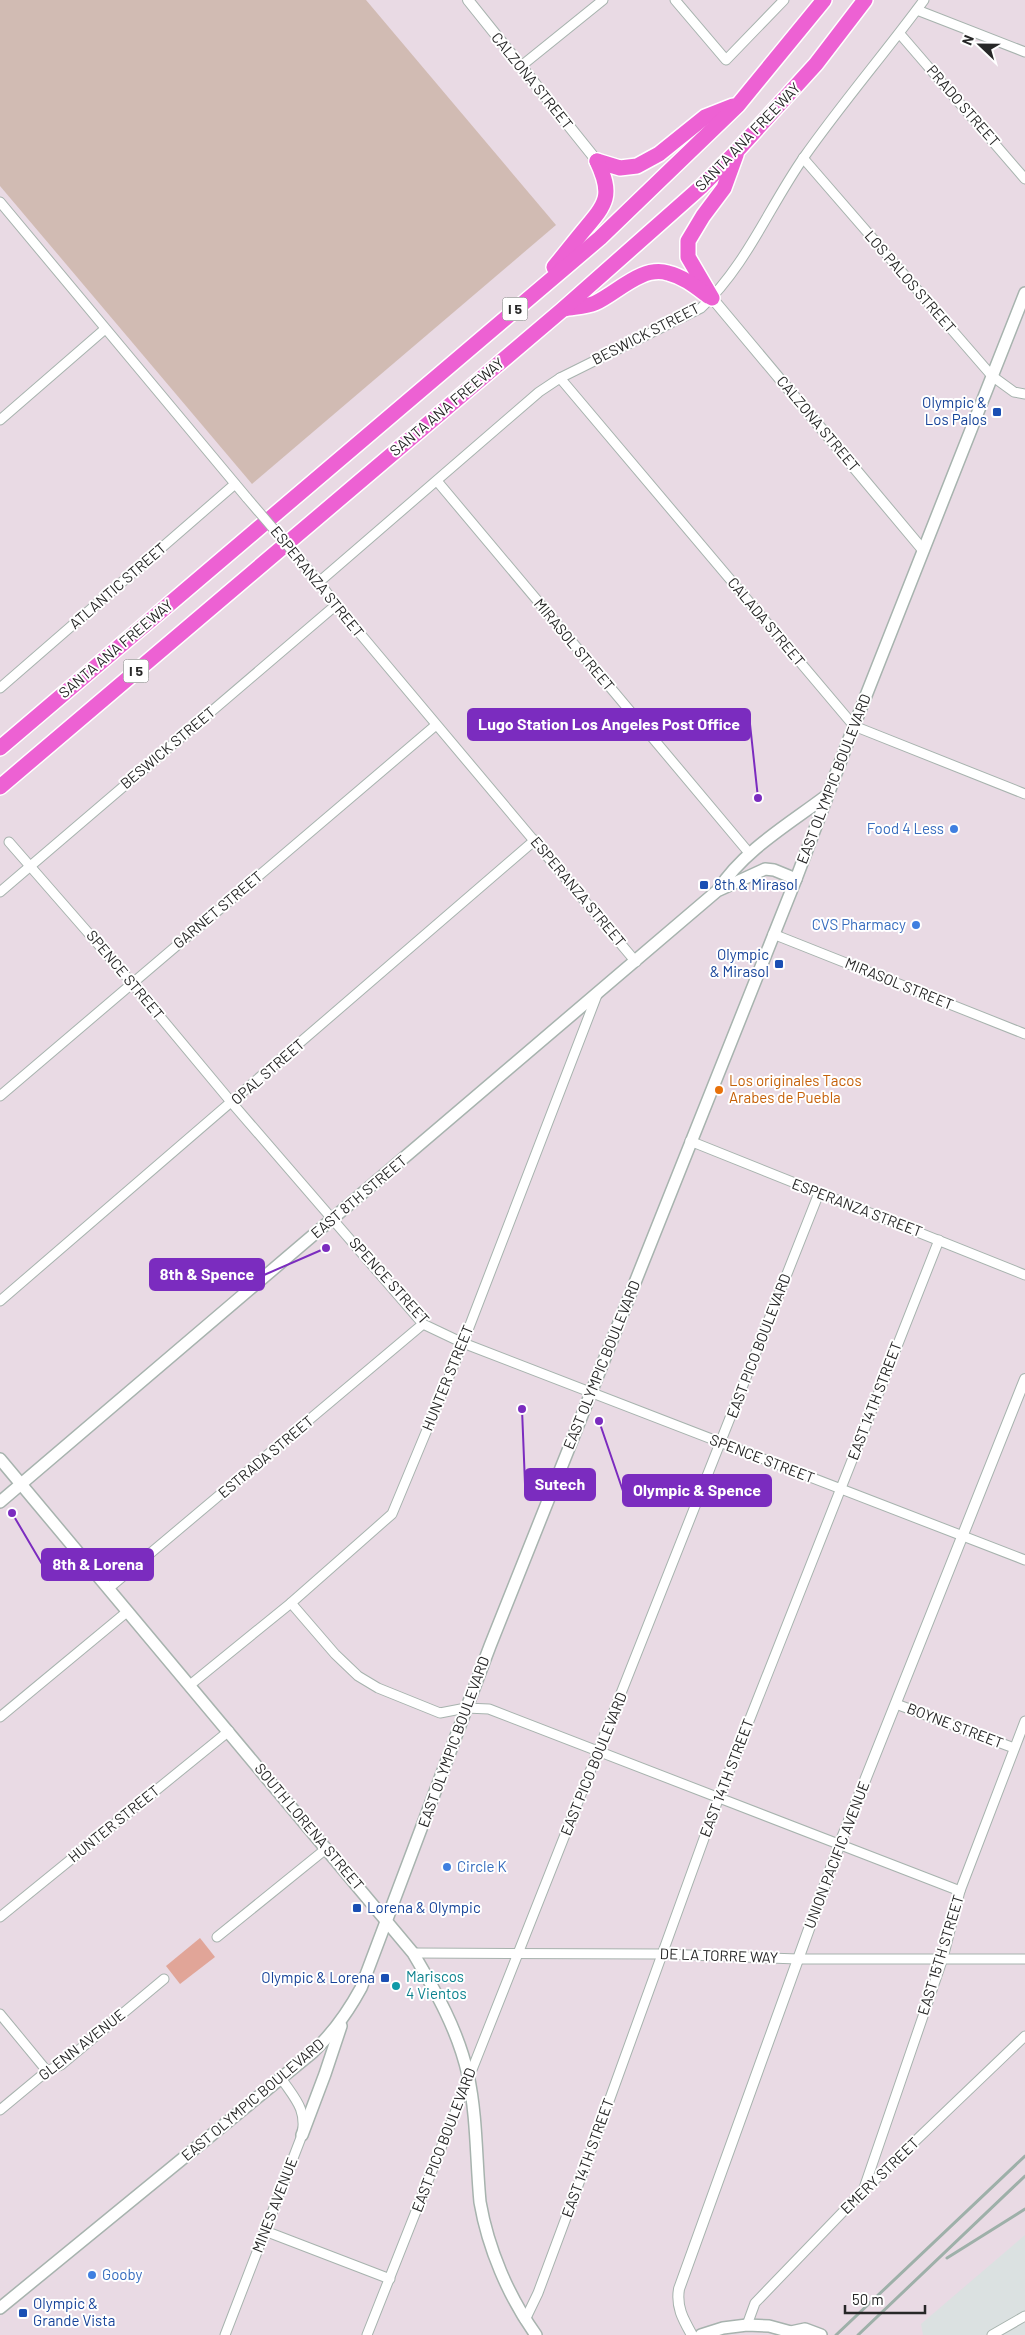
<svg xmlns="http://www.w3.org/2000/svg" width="1025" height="2335" font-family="Barlow,sans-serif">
<rect width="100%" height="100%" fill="#e9dae4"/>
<path fill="#dbe1e1" d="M 1025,2235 L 1025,2335 L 923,2335 L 921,2324 Z"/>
<path fill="#d1bbb3" d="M 0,0 L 366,0 L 556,225 L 252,484 L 0,186 Z"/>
<path fill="#e1a598" d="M 200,1938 L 215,1957 L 180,1984 L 166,1966 Z"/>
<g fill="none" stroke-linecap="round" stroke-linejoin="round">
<defs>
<g id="minor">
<path d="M 675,0 L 726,60 L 784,0"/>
<path d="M 917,10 L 1025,52"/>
<path d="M 900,34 L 1025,179"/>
<path d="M 520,67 L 603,0"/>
<path d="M 803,158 L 992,376 L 1014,392 L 1025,394"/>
<path d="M 0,202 L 247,498"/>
<path d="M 560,378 L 854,726 L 1025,794"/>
<path d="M 0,420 L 105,329"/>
<path d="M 437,481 L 750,854"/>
<path d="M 0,688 L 235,484"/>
<path d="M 9,842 L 132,983 L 232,1103 L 423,1324 L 463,1343 L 1025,1560"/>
<path d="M 0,892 L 336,605"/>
<path d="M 773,934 L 1025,1034"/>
<path d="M 636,962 L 336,605 L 319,582 L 539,392 L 560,378 L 701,308 C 746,266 769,207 804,157 C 842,103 885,53 924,0"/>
<path d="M 0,1096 L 436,725"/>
<path d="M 690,1141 L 1025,1275"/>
<path d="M 0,1301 L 535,840"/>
<path d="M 109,1588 L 423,1324"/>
<path d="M 291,1603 L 335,1654 L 358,1676 L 378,1688 L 440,1713 L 466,1708 L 489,1709 L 960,1891"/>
<path d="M 190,1685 L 291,1603 L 392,1514 L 463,1343 L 597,995"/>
<path d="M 896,1704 L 1014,1748"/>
<path d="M 0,1717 L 128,1611"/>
<path d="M 0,1917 L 229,1731"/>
<path d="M 217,1937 L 327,1848"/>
<path d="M 413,1953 L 662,1954 L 798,1959 L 1025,1959"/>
<path d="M 0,2014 L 47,2071"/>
<path d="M 0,2110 L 47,2071 L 61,2065 L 164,1979"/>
<path d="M 863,2191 L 943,1958 L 960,1891 L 1025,1721"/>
<path d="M 265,2231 L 390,2279"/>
<path d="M 525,2320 L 538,2293 L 596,2137 L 719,1797 L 939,1240"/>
<path d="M 747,2325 L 755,2303 L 863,2191 L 1025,2036"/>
<path d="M 225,2335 L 302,2135 C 307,2109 295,2099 281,2078"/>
<path d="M 367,2335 L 819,1193"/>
<path d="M 992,2335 L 1025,2316"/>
</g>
<g id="tertiary">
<path d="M 468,0 L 597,161"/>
<path d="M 712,298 L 923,550"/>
<path d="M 692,2335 C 683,2319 676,2307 679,2289 L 840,1843 L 1025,1379"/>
</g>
<g id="secondary">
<path d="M 718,890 C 744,850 789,824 826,796"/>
<path d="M 0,1459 L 413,1953 C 436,1992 458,2030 468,2075 C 477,2116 476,2160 480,2202 C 488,2248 508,2296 536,2335"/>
<path d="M 0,1502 L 717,891 L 765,869 L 774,870 L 796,879"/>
<path d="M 302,2135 L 325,2074 L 341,2026"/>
<path d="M 0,2308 L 313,2052 C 333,2033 348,2012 361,1988 L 490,1646 L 796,879 L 854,726 L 1025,293"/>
<path d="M 701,2335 L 723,2328 L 747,2325 L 769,2326 L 791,2332 L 805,2329 L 821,2335"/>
</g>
<g id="motorway">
<path d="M 597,161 L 620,168 L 637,166 L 659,154 L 705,117 L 733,106"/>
<path d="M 554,267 C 564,255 574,242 584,230 C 607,203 613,195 597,161"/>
<path d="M 712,298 L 688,257 L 688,241 L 703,216 L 724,188 L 736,155"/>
<path d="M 564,309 C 574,307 586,307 595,303 C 617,293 642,265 668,273 C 684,277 696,287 708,296"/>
<path d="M 0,748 L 600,238 L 738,105 L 824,0"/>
<path d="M 0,787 L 562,310 L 701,187 L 737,151 L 816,64 L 865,0"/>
</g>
</defs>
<use href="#minor" stroke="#a7b3ae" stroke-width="11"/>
<use href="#tertiary" stroke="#a7b3ae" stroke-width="12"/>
<use href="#secondary" stroke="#a7b3ae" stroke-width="14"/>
<use href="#motorway" stroke="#fff" stroke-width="18"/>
<use href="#minor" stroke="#fff" stroke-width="9"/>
<use href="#tertiary" stroke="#fff" stroke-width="10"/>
<use href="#secondary" stroke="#fff" stroke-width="11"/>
<use href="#motorway" stroke="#ed61d3" stroke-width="15"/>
<g stroke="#9eb0a9" stroke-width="3">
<path d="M 947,2258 L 1025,2209"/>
<path d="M 836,2335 L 1025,2156"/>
<path d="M 858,2335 L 1025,2176"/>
</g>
<defs>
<path id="minor-bridge" d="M 247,498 L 319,582"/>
</defs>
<use href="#minor-bridge" stroke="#a7b3ae" stroke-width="11" stroke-linecap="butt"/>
<use href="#minor-bridge" stroke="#fff" stroke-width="9"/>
</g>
<g fill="#1a4fb4" stroke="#fff" stroke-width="2">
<rect x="992" y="407" width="10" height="10" rx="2.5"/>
<rect x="699" y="880" width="10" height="10" rx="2.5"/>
<rect x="774" y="959" width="10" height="10" rx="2.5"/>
<rect x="352" y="1903" width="10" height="10" rx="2.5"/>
<rect x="380" y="1973" width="10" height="10" rx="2.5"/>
<rect x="18" y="2308" width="10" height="10" rx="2.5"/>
</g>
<g fill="#3f7fe0" stroke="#fff" stroke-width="2">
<circle cx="954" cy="829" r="5"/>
<circle cx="916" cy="925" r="5"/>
<circle cx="447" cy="1867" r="5"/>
<circle cx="92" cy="2275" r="5"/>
</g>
<circle fill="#e8710a" stroke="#fff" stroke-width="2" cx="719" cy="1090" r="5"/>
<circle fill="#0f9aa8" stroke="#fff" stroke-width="2" cx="396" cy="1986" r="5"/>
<g text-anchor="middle" stroke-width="4" stroke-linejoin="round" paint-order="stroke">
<g fill="#fff" stroke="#686868" stroke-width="1">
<rect x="502.5" y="297.5" width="25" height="23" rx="4"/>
<rect x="123.5" y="659.5" width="25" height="23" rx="4"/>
</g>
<g font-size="14" font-weight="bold" fill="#272727">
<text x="515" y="314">I 5</text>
<text x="136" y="676">I 5</text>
</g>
<g font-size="15" fill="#272727" stroke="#fff">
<text transform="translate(532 81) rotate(51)" y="5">CALZONA STREET</text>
<text transform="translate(963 106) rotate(49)" y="5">PRADO STREET</text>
<text transform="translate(748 137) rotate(-46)" y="5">SANTA ANA FREEWAY</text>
<text transform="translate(910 282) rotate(49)" y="5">LOS PALOS STREET</text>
<text transform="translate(646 334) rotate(-27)" y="5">BESWICK STREET</text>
<text transform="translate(447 407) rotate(-40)" y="5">SANTA ANA FREEWAY</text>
<text transform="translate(818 424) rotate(50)" y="5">CALZONA STREET</text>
<text transform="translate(317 582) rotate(51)" y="5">ESPERANZA STREET</text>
<text transform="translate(118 586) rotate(-41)" y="5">ATLANTIC STREET</text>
<text transform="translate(766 622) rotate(50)" y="5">CALADA STREET</text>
<text transform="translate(574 645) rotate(50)" y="5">MIRASOL STREET</text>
<text transform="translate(116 649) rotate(-40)" y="5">SANTA ANA FREEWAY</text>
<text transform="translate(168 748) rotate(-40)" y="5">BESWICK STREET</text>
<text transform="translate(834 779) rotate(-69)" y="5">EAST OLYMPIC BOULEVARD</text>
<text transform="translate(578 892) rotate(50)" y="5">ESPERANZA STREET</text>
<text transform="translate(218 910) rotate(-40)" y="5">GARNET STREET</text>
<text transform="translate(125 975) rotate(50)" y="5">SPENCE STREET</text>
<text transform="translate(899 984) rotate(22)" y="5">MIRASOL STREET</text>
<text transform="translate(268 1072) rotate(-41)" y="5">OPAL STREET</text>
<text transform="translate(359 1197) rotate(-40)" y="5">EAST 8TH STREET</text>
<text transform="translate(857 1208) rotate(21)" y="5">ESPERANZA STREET</text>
<text transform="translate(389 1281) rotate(48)" y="5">SPENCE STREET</text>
<text transform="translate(759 1346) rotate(-69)" y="5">EAST PICO BOULEVARD</text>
<text transform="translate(602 1365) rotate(-68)" y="5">EAST OLYMPIC BOULEVARD</text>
<text transform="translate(448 1378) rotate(-68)" y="5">HUNTER STREET</text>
<text transform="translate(875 1401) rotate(-69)" y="5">EAST 14TH STREET</text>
<text transform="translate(266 1457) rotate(-40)" y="5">ESTRADA STREET</text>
<text transform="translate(762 1459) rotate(21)" y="5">SPENCE STREET</text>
<text transform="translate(955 1726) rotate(21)" y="5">BOYNE STREET</text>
<text transform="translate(454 1742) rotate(-70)" y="5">EAST OLYMPIC BOULEVARD</text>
<text transform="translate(594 1764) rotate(-68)" y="5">EAST PICO BOULEVARD</text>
<text transform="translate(727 1778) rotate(-69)" y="5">EAST 14TH STREET</text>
<text transform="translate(114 1824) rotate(-39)" y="5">HUNTER STREET</text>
<text transform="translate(309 1827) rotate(50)" y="5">SOUTH LORENA STREET</text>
<text transform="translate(837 1855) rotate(-69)" y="5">UNION PACIFIC AVENUE</text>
<text transform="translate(941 1955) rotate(-73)" y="5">EAST 15TH STREET</text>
<text transform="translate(719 1956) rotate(2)" y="5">DE LA TORRE WAY</text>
<text transform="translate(82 2045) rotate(-38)" y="5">GLENN AVENUE</text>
<text transform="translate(253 2100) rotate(-40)" y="5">EAST OLYMPIC BOULEVARD</text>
<text transform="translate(444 2140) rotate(-69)" y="5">EAST PICO BOULEVARD</text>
<text transform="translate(588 2158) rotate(-70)" y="5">EAST 14TH STREET</text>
<text transform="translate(880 2176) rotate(-44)" y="5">EMERY STREET</text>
<text transform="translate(275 2205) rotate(-69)" y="5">MINES AVENUE</text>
</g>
<g font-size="15" fill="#164399" stroke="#fff" text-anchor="end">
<text x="987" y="408">Olympic &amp;<tspan x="987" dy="17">Los Palos</tspan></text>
<text x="714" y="890" text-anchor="start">8th &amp; Mirasol</text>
<text x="769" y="960">Olympic<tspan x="769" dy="17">&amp; Mirasol</tspan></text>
<text x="367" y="1913" text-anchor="start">Lorena &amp; Olympic</text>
<text x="375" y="1983">Olympic &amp; Lorena</text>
<text x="33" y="2309" text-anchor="start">Olympic &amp;<tspan x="33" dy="17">Grande Vista</tspan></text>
</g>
<g font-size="15" fill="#366cbe" stroke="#fff" text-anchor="end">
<text x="944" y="834">Food 4 Less</text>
<text x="906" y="930">CVS Pharmacy</text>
<text x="457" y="1872" text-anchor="start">Circle K</text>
<text x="102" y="2280" text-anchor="start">Gooby</text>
</g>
<g font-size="15" fill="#c56008" stroke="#fff" text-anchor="start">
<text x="729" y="1086">Los originales Tacos<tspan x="729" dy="17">Arabes de Puebla</tspan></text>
</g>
<g font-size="15" fill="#0d838f" stroke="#fff" text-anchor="start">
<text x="406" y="1982">Mariscos<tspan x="406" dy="17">4 Vientos</tspan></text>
</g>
</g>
<path fill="none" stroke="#7b2cbf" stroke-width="2" d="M758 798L750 724M326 1248L264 1275M522 1409L525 1484M599 1421L623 1491M12 1513L42 1564"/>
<g fill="#7b2cbf" stroke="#fff" stroke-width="2">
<circle cx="758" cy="798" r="5"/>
<circle cx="326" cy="1248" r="5"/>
<circle cx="522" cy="1409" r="5"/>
<circle cx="599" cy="1421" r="5"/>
<circle cx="12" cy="1513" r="5"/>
</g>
<g fill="#7b2cbf" stroke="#7b2cbf" stroke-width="2">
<rect x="468" y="709" width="282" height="31" rx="5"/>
<rect x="150" y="1259" width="114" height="31" rx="5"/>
<rect x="525" y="1469" width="70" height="31" rx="5"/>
<rect x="623" y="1475" width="148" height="31" rx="5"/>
<rect x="42" y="1549" width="111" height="31" rx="5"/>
</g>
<g font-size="16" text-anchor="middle" font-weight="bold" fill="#fff">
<text x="609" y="730">Lugo Station Los Angeles Post Office</text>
<text x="207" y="1280">8th &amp; Spence</text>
<text x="560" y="1490">Sutech</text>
<text x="697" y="1496">Olympic &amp; Spence</text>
<text x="98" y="1570">8th &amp; Lorena</text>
</g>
<g transform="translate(980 45) rotate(292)" stroke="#ffffff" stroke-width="4" paint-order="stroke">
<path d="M0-4L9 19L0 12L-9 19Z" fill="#272727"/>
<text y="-8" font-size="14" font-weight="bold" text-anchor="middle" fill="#272727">N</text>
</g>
<path d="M845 2305v8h80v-8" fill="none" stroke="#272727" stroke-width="2.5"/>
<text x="852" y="2305" font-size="15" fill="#272727" stroke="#ffffff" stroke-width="4" paint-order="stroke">50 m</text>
</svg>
